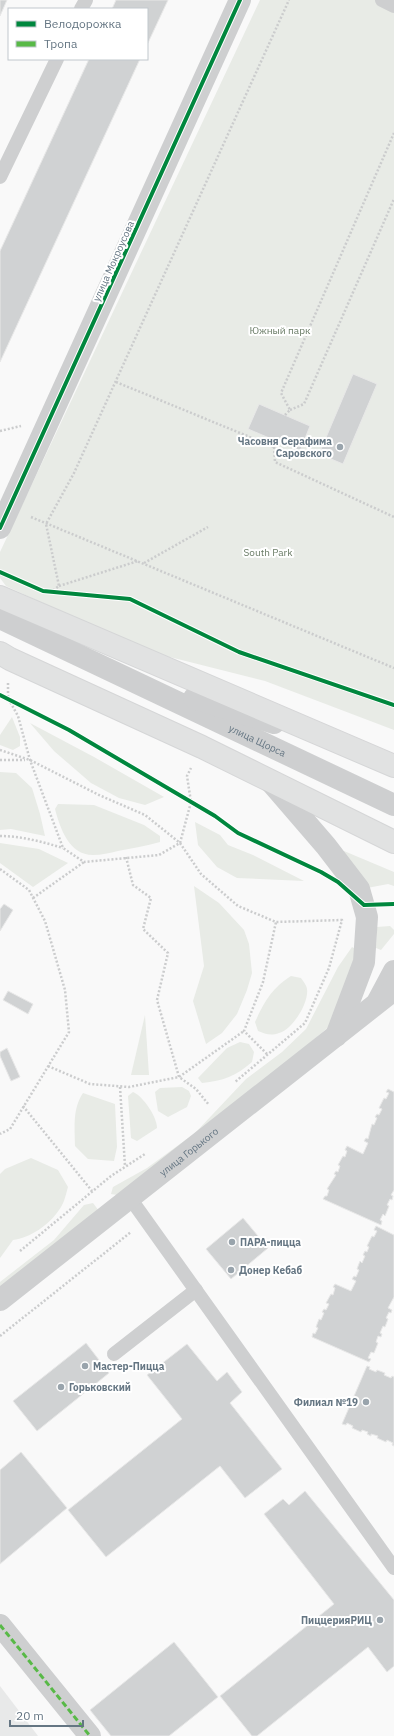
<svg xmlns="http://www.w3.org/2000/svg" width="394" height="1736" font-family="'IBM Plex Sans',sans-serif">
<rect width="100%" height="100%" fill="#f9f9f9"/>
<path fill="#e8e9e9" d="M 0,1686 L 38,1736 L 0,1736 Z"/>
<g fill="#e8ebe6">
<path d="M 260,0 L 394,0 L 394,730 L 265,681 L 146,651 L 6,586 L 0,578 L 0,552 Z"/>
<path d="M 12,717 L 20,737 L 20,746 L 13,750 L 0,745 L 0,735 Z"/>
<path d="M 30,723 L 94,757 L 164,797 L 145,805 L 119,798 L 91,783 L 54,751 Z"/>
<path d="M 0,772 L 16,773 L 32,788 L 40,814 L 45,836 L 11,829 L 0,830 Z"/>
<path d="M 58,804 L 94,805 L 144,825 L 160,836 L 160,842 C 146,846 132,848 118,851 C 110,853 101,855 93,855 C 69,855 60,828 55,809 Z"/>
<path d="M 195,822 L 220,835 L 228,845 L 253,855 L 304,881 L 237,878 L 217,867 L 198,845 Z"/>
<path d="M 0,843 L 39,849 L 68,863 L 33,887 L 0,863 Z"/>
<path d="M 344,851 L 394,872 L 394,886 L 388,884 L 367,888 L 342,853 Z"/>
<path d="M 194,886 L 219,903 L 244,930 L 249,944 L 252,973 L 247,990 L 237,1014 L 222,1033 L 206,1044 L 193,1001 L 204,966 Z"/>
<path d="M 390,926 L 394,930 L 394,934 L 381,950 L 376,948 L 377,927 Z"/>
<path d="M 352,947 L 363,953 L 338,1019 L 129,1197 L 111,1194 L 113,1187 L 147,1168 L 195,1133 L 246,1079 L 282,1052 L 306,1029 L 338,967 Z"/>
<path d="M 291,976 L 301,978 C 303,981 307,986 307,989 C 309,1003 292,1030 279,1033 C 271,1036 265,1034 258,1031 L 255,1022 C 265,1001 271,989 291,976 Z"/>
<path d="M 145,1015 L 149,1075 L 131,1075 Z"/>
<path d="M 240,1042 L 249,1044 L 254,1052 L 252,1062 C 236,1076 223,1081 202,1083 L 198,1078 L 227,1048 Z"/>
<path d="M 182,1087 L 189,1091 L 191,1096 L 187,1107 L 168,1117 L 158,1111 L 155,1092 L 160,1088 Z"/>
<path d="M 133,1092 C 143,1096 157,1117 157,1128 L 137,1141 L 131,1138 L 128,1096 Z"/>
<path d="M 83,1093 L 115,1104 L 117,1147 L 114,1161 L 88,1159 L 75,1146 C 75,1129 72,1109 83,1093 Z"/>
<path d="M 31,1158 L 58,1170 L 68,1187 C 66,1194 64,1204 59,1210 C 49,1225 30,1238 13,1240 L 0,1258 L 0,1174 L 5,1169 Z"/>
<path d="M 93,1203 L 99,1211 L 0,1295 L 0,1282 L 54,1240 L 84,1205 Z"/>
</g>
<g fill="#d0d2d3" stroke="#e8e8e8">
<path d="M 0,0 L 7,0 L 0,16 Z"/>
<path d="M 116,0 L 168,0 L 147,45 L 147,9 L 112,9 Z"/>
<path d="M 89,59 L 140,59 L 0,362 L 0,251 Z"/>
<path d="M 353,374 L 377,384 L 343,464 L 319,454 Z"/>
<path d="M 259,404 L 310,426 L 300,451 L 248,429 Z"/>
<path d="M 4,904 L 13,910 L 0,931 L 0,909 Z"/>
<path d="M 8,991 L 33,1004 L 28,1014 L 3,1000 Z"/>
<path d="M 7,1048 L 20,1077 L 11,1081 L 0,1056 L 0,1052 Z"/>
<path d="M 388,1089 L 394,1092 L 394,1190 L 391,1195 L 393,1196 L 392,1200 L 390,1199 L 387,1205 L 389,1206 L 385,1216 L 383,1214 L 380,1220 L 382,1221 L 381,1225 L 323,1199 L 325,1196 L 327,1196 L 329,1190 L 327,1189 L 336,1175 L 334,1174 L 336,1171 L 338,1172 L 340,1166 L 338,1165 L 343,1156 L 345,1157 L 347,1151 L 345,1150 L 347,1146 L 363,1154 L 368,1143 L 364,1141 L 366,1138 L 368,1139 L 372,1124 L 374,1125 L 377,1118 L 375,1117 L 377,1114 L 379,1115 L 382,1109 L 379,1108 L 384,1098 L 386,1099 L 389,1093 L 386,1092 Z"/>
<path d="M 243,1218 L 268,1248 L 231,1279 L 206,1249 Z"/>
<path d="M 376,1226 L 394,1235 L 394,1297 L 388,1308 L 392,1310 L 391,1313 L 389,1312 L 386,1318 L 388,1319 L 385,1327 L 383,1326 L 380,1333 L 382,1334 L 381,1337 L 378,1336 L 376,1342 L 378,1343 L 374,1353 L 371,1352 L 368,1358 L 371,1359 L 369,1362 L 312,1337 L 313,1333 L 315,1334 L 318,1328 L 316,1327 L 319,1319 L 321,1320 L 324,1313 L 322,1312 L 324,1309 L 326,1310 L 329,1304 L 326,1303 L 331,1294 L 333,1295 L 335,1288 L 333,1287 L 335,1284 L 351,1291 L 356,1281 L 352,1279 L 354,1276 L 356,1277 L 359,1270 L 357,1269 L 360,1261 L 362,1263 L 365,1256 L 363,1255 L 365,1251 L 367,1252 L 369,1247 L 367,1246 L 372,1236 L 374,1237 L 377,1231 L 374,1230 Z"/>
<path d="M 86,1343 L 109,1373 L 37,1431 L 13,1401 Z"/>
<path d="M 187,1344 L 217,1381 L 227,1372 L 242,1392 L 230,1403 L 282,1469 L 245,1498 L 220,1466 L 106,1557 L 68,1510 L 182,1419 L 147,1375 Z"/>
<path d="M 367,1366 L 370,1367 L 369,1369 L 376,1372 L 377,1370 L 385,1373 L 384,1375 L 391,1378 L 392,1376 L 394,1377 L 394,1446 L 392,1445 L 393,1443 L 387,1440 L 386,1442 L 377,1438 L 378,1436 L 371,1434 L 371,1436 L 367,1434 L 368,1432 L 362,1430 L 361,1432 L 352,1428 L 353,1426 L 347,1423 L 346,1425 L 342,1424 Z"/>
<path d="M 21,1452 L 67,1508 L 0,1564 L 0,1470 Z"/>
<path d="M 305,1491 L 394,1600 L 394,1666 L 387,1672 L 368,1647 L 257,1736 L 252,1736 L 220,1696 L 334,1604 L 264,1514 L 283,1499 L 289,1505 Z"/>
<path d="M 174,1642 L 218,1697 L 169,1736 L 111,1736 L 90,1710 Z"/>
</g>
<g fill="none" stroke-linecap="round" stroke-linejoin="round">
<defs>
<g id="secondary">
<path d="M 0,597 L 394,766"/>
<path d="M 0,653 L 10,659 L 202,747 L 394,842"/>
</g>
</defs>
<use href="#secondary" stroke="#d5d6d7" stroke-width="24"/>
<g stroke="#cbcccd" stroke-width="2.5" stroke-dasharray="2 2" stroke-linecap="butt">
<path d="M 116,382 L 274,447 L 275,441"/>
<path d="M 290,410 L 304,404 L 394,199"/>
<path d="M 285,415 L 290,410 L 281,393 L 394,133"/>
<path d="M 0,431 L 21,426"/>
<path d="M 274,447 L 275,462 L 394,517"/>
<path d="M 31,517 L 394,668"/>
<path d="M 144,563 L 208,527"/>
<path d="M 59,586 L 138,561"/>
<path d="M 50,593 L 59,586 L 46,524 L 74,473 L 289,0"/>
<path d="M 8,683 L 8,698 L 18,716 L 30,760 L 63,848 L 84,862 L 159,855 L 180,843 L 191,802 L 187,776 L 191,768"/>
<path d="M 0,750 L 30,760 L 99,795 L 145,815 L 180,843 L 201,874 L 238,906 L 276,922 L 342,920 L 329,968 L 305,1023 L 235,1082"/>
<path d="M 0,760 L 25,760"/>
<path d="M 0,836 C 21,836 43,842 63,848"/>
<path d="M 126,857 L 133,885 L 151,898 L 143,929 L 168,953 L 157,1000 L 179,1077 L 196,1089 L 209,1105"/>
<path d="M 0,869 L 29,890 L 45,921 L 65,990 L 69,1032 L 10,1129 L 0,1134"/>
<path d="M 33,898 L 84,862"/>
<path d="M 267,1054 L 244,1031 L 263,982 L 276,922"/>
<path d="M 48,1066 L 90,1084 L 129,1087 L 179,1077 L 244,1031"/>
<path d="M 120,1087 L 125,1166"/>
<path d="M 23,1106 L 92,1191"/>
<path d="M 20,1251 L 111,1176 L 145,1154"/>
<path d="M 0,1336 L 131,1232"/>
</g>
<g stroke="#cecfd0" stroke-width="14">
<path d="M 382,0 L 394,6"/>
<path d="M 81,9 L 86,0"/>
<path d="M 0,177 L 57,59"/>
<path d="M 130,1198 L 394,1568"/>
<path d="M 114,1354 L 196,1290"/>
</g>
<g stroke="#cecfd0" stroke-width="22">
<path d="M 0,528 L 240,0"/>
<path id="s1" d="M 0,618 L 394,805"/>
<path d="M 194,698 L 274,723"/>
<path d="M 270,781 L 326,846 L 359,889 L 367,917 L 364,962 L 336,1036"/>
<path d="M 378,1001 L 394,971"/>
<path id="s2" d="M 0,1300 L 394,990"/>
<path d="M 0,1625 L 90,1736"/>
</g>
<use href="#secondary" stroke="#e1e2e2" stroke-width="22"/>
<path stroke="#58b947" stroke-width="3" stroke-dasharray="6 3" stroke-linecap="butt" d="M 0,1625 L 90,1736"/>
<defs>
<g id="cycleway">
<path d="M 0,528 L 240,0"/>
<path d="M 0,572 L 43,591 L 130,599 L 239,652 L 394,705"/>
<path d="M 0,695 L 69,730 L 215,816 L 238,833 L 321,872 L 338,882 L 364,905 L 394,904"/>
</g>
</defs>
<use href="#cycleway" stroke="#fff" stroke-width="6"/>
<use href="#cycleway" stroke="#00873e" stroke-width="4"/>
</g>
<g fill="#99a4ac" stroke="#fff" stroke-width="1.5">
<circle cx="340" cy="447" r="4"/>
<circle cx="232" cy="1242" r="4"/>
<circle cx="231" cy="1270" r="4"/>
<circle cx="85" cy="1366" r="4"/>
<circle cx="61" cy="1387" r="4"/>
<circle cx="366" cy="1402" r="4"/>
<circle cx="380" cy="1620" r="4"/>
</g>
<g text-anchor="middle" stroke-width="4" stroke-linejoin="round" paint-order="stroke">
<g font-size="10" fill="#657683" stroke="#fff">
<text transform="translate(113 261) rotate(-66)" y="4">улица Мокроусова</text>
<text dy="4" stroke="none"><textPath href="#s1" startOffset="285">улица Щорса</textPath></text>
<text dy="4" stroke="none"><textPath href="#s2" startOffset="240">улица Горького</textPath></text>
</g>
<g font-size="10" fill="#687a64" stroke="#fff">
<text x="280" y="334">Южный парк</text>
<text x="268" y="556">South Park</text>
</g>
<g font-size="10" font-weight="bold" fill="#657683" stroke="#fff" text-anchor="start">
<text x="332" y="445" text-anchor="end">Часовня Серафима<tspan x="332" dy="12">Саровского</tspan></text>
<text x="240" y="1246">ПАРА-пицца</text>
<text x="239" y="1274">Донер Кебаб</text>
<text x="93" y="1370">Мастер-Пицца</text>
<text x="69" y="1391">Горьковский</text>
<text x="358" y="1406" text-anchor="end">Филиал №19</text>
<text x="372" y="1624" text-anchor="end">ПиццерияРИЦ</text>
</g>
</g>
<rect x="8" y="8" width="140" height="52" fill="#ffffff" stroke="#c1c8cd"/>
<rect x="16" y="21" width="20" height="6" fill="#00873e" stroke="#c1c8cd"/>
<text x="44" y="28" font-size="12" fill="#657683">Велодорожка</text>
<rect x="16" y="41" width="20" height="6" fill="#58b947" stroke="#c1c8cd"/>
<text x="44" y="48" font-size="12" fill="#657683">Тропа</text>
<path d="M10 1720v6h73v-6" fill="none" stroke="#657683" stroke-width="2"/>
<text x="16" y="1720" font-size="12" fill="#657683" stroke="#ffffff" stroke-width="3" paint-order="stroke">20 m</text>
</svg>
